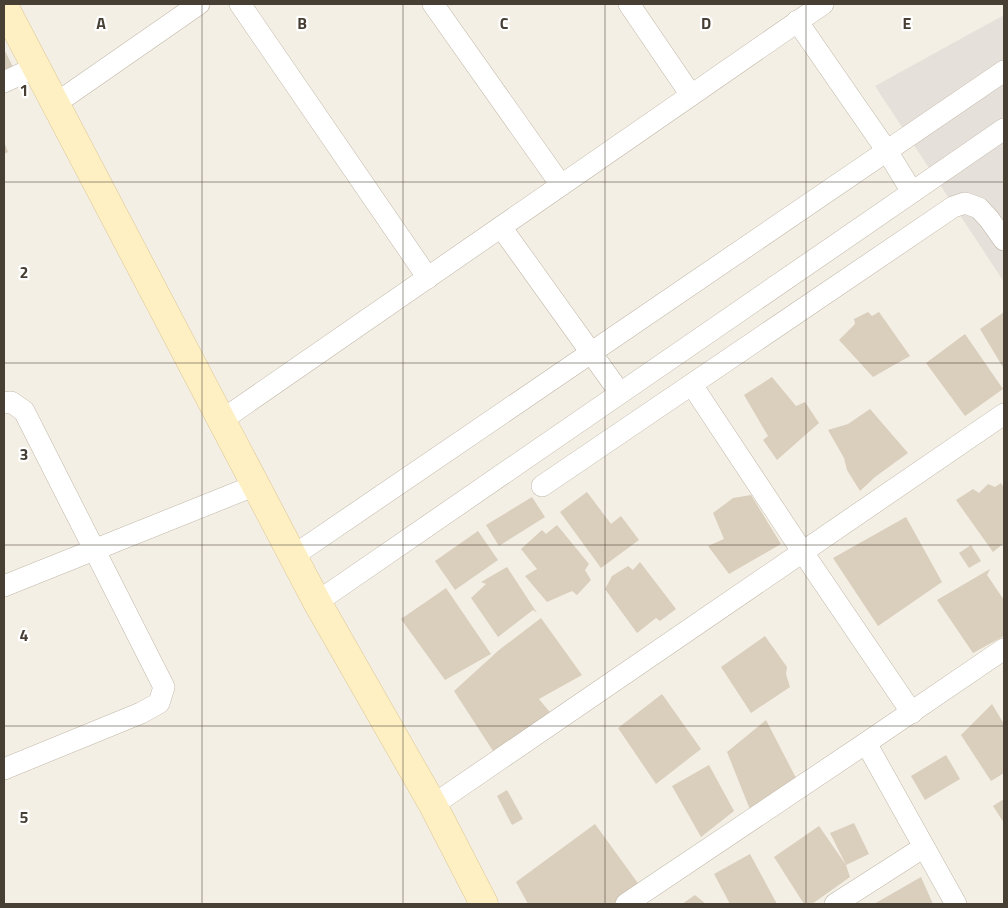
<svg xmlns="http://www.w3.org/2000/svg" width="1008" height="908" font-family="'Titillium Web',sans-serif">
<rect width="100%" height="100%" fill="#f4efe5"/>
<path fill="#e6e0da" d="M 1004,15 L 1004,282 L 875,86 Z"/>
<g fill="#dacebc">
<path d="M 4,49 L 14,69 L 4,74 Z"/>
<path d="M 4,141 L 8,152 L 4,154 Z"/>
<path d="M 868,312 L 872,316 L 879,312 L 910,356 L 873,377 L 839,340 L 855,324 L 854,319 Z"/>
<path d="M 1004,312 L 1004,369 L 980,329 Z"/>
<path d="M 965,334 L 1003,389 L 965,416 L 926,363 Z"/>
<path d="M 772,377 L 796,406 L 805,402 L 819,423 L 777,460 L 763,440 L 768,436 L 744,395 Z"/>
<path d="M 870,409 L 908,453 L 875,477 L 860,491 L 847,470 L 844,458 L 828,430 L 848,424 Z"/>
<path d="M 1001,483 L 1004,488 L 1004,543 L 993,552 L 956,500 L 973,489 L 979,493 L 988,484 L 995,487 Z"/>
<path d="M 587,492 L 611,524 L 621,516 L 639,540 L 601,568 L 560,512 Z"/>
<path d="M 751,495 L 781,544 L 729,574 L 708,546 L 724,539 L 713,513 L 733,498 Z"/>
<path d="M 532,497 L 545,517 L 499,546 L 486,525 Z"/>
<path d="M 906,517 L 942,582 L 878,626 L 833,558 Z"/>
<path d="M 557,525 L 589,564 L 585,570 L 591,580 L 577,595 L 572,591 L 547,602 L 525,576 L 537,569 L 521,549 L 542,530 L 546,534 Z"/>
<path d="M 478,531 L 498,560 L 455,590 L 435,561 Z"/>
<path d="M 971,545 L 981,561 L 969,568 L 959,553 Z"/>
<path d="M 640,562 L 676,609 L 660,621 L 656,618 L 637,633 L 605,589 L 612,576 L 628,566 L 633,570 Z"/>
<path d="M 507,567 L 537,613 L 533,610 L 498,637 L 471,598 L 486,584 L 481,582 Z"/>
<path d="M 990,569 L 987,575 L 1004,600 L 1004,636 L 973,653 L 937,600 Z"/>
<path d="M 446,588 L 491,654 L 445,680 L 401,619 Z"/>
<path d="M 541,618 L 582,675 L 539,699 L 553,716 L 495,754 L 454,691 L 499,650 Z"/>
<path d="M 765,636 L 787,667 L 786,674 L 790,687 L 751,713 L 721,667 Z"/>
<path d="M 662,694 L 701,749 L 656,784 L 618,728 Z"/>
<path d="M 992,704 L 1004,724 L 1004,773 L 991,781 L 961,735 Z"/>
<path d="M 766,720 L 796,778 L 751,812 L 727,752 Z"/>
<path d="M 946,755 L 960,779 L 925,800 L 911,776 Z"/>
<path d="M 709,765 L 734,811 L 701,837 L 672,786 Z"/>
<path d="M 507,790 L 523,819 L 512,825 L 497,796 Z"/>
<path d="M 1004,799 L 1004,823 L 993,806 Z"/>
<path d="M 854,823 L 869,854 L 846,865 L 850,877 L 812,904 L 804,904 L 774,857 L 819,826 L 846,865 L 830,833 Z"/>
<path d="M 595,824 L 640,886 L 614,904 L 528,904 L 516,882 Z"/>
<path d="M 750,854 L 777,904 L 730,904 L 714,874 Z"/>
<path d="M 921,877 L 933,904 L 874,904 Z"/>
<path d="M 695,895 L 706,904 L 682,904 Z"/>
</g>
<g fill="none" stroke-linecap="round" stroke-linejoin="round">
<defs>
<g id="street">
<path d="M 240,4 L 428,278"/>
<path d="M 433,4 L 561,185"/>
<path d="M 629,4 L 691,95"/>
<path d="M 797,21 L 887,151 L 912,192"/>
<path d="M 4,82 L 36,67"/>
<path d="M 55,104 L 199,4"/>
<path d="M 501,227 L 620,393"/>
<path d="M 692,385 L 802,551 L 912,713"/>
<path d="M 4,403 L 11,402 L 24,411 L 164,687 L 159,703 L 141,713 L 4,769"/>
<path d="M 222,420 L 823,4"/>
<path d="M 542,486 L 953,207 L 965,203 L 979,208 L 989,219 L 1004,240"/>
<path d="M 293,556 L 1004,71"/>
<path d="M 4,586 L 256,485"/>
<path d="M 317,602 L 1004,129"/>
<path d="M 866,743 L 956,904"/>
<path d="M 433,805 L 1004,414"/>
<path d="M 626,904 L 866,743 L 1004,649"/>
<path d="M 835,904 L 924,847"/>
</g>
<path id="secondary" d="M 4,6 L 317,602 L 433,805 L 484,904"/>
</defs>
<use href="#street" stroke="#c0b7a7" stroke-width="22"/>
<use href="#secondary" stroke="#dbc693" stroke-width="29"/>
<use href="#street" stroke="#fff" stroke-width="21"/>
<use href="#secondary" stroke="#fff0c4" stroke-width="28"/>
</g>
<path fill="none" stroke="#473f34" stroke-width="1" stroke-opacity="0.55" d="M 202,4 L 202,904M 403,4 L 403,904M 605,4 L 605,904M 806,4 L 806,904M 4,182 L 1004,182M 4,363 L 1004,363M 4,545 L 1004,545M 4,726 L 1004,726"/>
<g font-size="16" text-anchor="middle" font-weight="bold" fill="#473f34" stroke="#fff" stroke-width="4.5" stroke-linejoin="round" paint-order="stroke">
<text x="101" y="29">A</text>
<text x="302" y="29">B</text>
<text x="504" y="29">C</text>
<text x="706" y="29">D</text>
<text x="907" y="29">E</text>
<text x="24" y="96">1</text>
<text x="24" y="278">2</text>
<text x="24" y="460">3</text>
<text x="24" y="641">4</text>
<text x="24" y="823">5</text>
</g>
<rect width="1008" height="908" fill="none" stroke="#473f34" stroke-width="10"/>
</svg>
